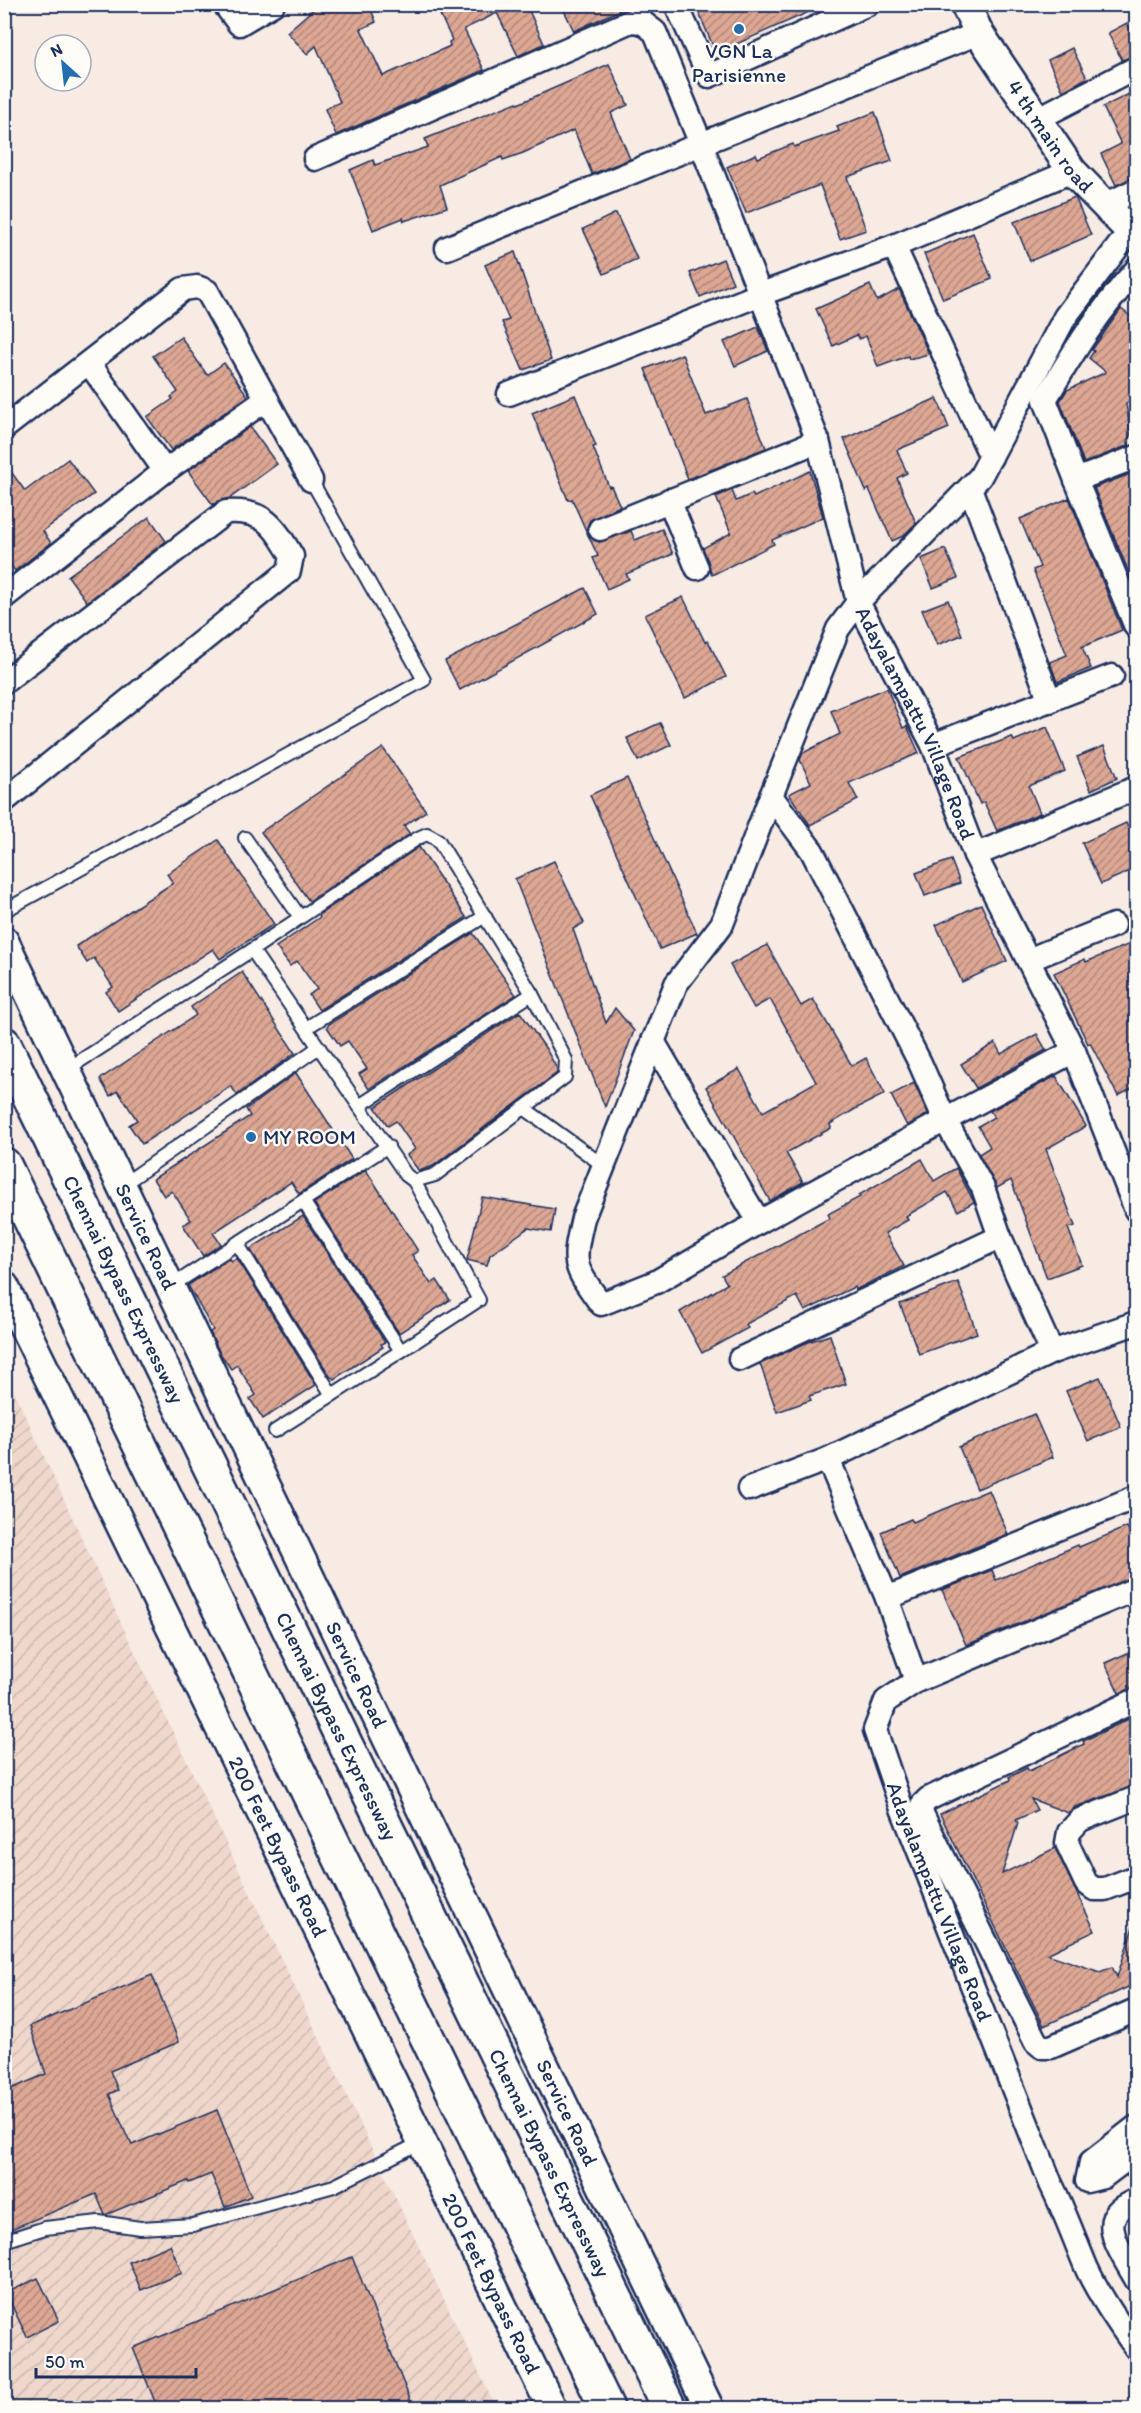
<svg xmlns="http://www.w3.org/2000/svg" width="1141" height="2413" font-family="Itim,sans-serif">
<defs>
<pattern id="industrial-furrows" width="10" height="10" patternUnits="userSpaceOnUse" patternTransform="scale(1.5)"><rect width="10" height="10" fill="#efd7cb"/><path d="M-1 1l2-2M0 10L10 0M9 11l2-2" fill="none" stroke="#ccb9b1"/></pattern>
<pattern id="building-hatch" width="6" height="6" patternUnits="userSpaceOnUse" patternTransform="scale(1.5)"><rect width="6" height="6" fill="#dda794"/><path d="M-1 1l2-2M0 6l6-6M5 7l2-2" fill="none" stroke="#b2887c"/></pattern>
</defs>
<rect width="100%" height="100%" fill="#f7ebe3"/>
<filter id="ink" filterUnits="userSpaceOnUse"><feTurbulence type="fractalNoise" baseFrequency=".0167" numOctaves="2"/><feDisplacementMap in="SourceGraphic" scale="12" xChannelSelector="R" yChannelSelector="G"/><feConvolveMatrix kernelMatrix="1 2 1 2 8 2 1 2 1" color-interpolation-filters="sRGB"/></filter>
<g filter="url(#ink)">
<path fill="url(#industrial-furrows)" d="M 4,1370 L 128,1638 L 496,2408 L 5,2408 Z"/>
<g fill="url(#building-hatch)" stroke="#1b2f5e" stroke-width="1.5">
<path d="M 319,4 L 369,4 L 376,22 L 361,29 L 383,76 L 450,46 L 449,42 L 452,40 L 435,4 L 526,4 L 544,44 L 518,56 L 497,13 L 464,29 L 484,70 L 336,135 L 325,109 L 340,102 L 316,46 L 307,54 L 287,32 Z"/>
<path d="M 561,4 L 633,4 L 574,31 Z"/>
<path d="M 695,4 L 827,4 L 716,53 Z"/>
<path d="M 1127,23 L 1137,41 L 1137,55 L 1122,60 L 1108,33 Z"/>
<path d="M 1072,48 L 1087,78 L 1063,91 L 1048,60 Z"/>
<path d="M 609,64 L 628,105 L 611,113 L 630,159 L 592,174 L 574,130 L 523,153 L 503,160 L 502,157 L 440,185 L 447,207 L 404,221 L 403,218 L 373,230 L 350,170 L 373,160 L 375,165 L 428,147 L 425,139 L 517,102 L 518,104 Z"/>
<path d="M 1137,90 L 1137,177 L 1116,185 L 1101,154 L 1121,144 L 1103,107 Z"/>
<path d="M 875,112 L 892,161 L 847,177 L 866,230 L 840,239 L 820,185 L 746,213 L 727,167 L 756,154 L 758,158 L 793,144 L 794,147 L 839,131 L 837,127 Z"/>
<path d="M 1075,197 L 1091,235 L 1030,261 L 1014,222 Z"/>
<path d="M 616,213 L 637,259 L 604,274 L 583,229 Z"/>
<path d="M 973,233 L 992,279 L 943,299 L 924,254 Z"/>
<path d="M 515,252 L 551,360 L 523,370 L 502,322 L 509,320 L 485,265 Z"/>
<path d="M 723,259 L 733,283 L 700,297 L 690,273 Z"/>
<path d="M 870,285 L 877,301 L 899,289 L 929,354 L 909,359 L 908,356 L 878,367 L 866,336 L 859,339 L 857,335 L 833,346 L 816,309 Z"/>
<path d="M 1121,309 L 1137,321 L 1137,392 L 1126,404 L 1131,434 L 1127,441 L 1129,445 L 1084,463 L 1060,401 L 1067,390 L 1106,372 L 1089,358 L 1094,351 L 1092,350 Z"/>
<path d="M 758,327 L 768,351 L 735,366 L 724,342 Z"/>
<path d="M 181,337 L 207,375 L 224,363 L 248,396 L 171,450 L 147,417 L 173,399 L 171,397 L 178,392 L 153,356 Z"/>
<path d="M 682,354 L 706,415 L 747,399 L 766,448 L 688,479 L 645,369 Z"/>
<path d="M 575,395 L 596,446 L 593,447 L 609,487 L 611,486 L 620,506 L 590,520 L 587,527 L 587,533 L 572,499 L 568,500 L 532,413 Z"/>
<path d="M 937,398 L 949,428 L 897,450 L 907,473 L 897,478 L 916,523 L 903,536 L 892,541 L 869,489 L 866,491 L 844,439 Z"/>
<path d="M 250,427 L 277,464 L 230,498 L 218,501 L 213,505 L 188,471 Z"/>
<path d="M 68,459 L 94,494 L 43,531 L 51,543 L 15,571 L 4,556 L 4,462 L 25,491 Z"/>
<path d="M 810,471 L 823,517 L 772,540 L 774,544 L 712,575 L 703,548 L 731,533 L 716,497 L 732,490 L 736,501 L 752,494 L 754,497 Z"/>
<path d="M 1130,474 L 1137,489 L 1137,592 L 1094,488 Z"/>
<path d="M 1069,498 L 1122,630 L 1082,647 L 1091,668 L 1057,682 L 1050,662 L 1067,655 L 1033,570 L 1040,567 L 1020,519 Z"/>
<path d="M 149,517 L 166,541 L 87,602 L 68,576 Z"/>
<path d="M 662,529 L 673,554 L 626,574 L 629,579 L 607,589 L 593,558 L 598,556 L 588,535 L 599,542 L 631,531 L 635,540 Z"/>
<path d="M 945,549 L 958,578 L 933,588 L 921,559 Z"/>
<path d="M 585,588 L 598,614 L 460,690 L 445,661 Z"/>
<path d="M 683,597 L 705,642 L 708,641 L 726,677 L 685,698 L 645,615 Z"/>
<path d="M 948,600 L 962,635 L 937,645 L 922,610 Z"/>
<path d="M 887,688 L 903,728 L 907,726 L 919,753 L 849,783 L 858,800 L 810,825 L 789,794 L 811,783 L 800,760 L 803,753 L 840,734 L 831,711 Z"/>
<path d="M 660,723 L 671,745 L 638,761 L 627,738 Z"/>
<path d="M 1047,727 L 1065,771 L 1029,786 L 1040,813 L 997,831 L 984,802 L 980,804 L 959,757 L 1012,737 L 1014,741 Z"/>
<path d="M 1104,746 L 1117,778 L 1091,790 L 1077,757 Z"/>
<path d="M 383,748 L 426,811 L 404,826 L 410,834 L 309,901 L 261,832 Z"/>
<path d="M 627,778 L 697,933 L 660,949 L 590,795 Z"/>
<path d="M 1126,823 L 1137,847 L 1137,868 L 1101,884 L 1082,843 Z"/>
<path d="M 218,840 L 274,924 L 220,959 L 213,949 L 118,1011 L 106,992 L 113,987 L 94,958 L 87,963 L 76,946 L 173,883 L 167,874 Z"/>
<path d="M 419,847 L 466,917 L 464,919 L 319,1010 L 309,995 L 317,989 L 297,961 L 290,966 L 276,947 L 320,917 L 319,915 Z"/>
<path d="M 951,860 L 960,883 L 925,896 L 916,873 Z"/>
<path d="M 554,861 L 584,923 L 573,929 L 606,1023 L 615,1008 L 634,1031 L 605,1107 L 515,879 Z"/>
<path d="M 981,904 L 1007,961 L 962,982 L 936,925 Z"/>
<path d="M 473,933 L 516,995 L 369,1089 L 359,1074 L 367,1069 L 348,1041 L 340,1046 L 327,1027 L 329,1024 Z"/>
<path d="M 1137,941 L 1137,1086 L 1118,1096 L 1090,1043 L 1088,1044 L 1054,973 L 1085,959 L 1086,962 Z"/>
<path d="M 767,945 L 801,1006 L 813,999 L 852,1066 L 866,1058 L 885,1094 L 857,1108 L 830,1124 L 831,1128 L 786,1153 L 803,1182 L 770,1201 L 706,1087 L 739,1069 L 763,1112 L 816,1082 L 770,999 L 754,1008 L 730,965 Z"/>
<path d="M 242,972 L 295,1053 L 237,1095 L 231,1086 L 142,1144 L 129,1125 L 137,1120 L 118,1091 L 110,1096 L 100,1079 L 196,1015 L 191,1007 Z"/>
<path d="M 520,1012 L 546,1049 L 557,1069 L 557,1073 L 433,1166 L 419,1171 L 407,1155 L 415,1149 L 396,1121 L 388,1126 L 375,1107 Z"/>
<path d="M 1037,1034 L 1046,1050 L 976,1088 L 961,1064 L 995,1043 L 1001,1054 Z"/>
<path d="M 296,1073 L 352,1159 L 299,1194 L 291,1182 L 213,1233 L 221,1244 L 203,1256 L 183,1225 L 191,1220 L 172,1191 L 164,1196 L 153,1179 L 250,1116 L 246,1109 Z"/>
<path d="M 1056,1076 L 1086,1126 L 1046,1149 L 1075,1226 L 1068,1228 L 1082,1265 L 1047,1278 L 1011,1180 L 997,1188 L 979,1154 L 990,1147 L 978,1126 L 994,1117 L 990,1111 Z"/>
<path d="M 914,1083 L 928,1114 L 907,1126 L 891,1095 Z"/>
<path d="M 922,1159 L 934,1181 L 956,1168 L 974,1202 L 958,1211 L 947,1192 L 906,1216 L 908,1220 L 885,1233 L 904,1266 L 855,1290 L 854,1287 L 805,1311 L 797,1296 L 746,1324 L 748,1328 L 702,1353 L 680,1312 L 727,1284 L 722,1275 L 830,1218 L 828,1214 L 860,1197 L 859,1195 Z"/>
<path d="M 366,1170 L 418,1251 L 412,1255 L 431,1284 L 437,1280 L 450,1300 L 399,1333 L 314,1203 Z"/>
<path d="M 482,1197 L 555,1209 L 551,1232 L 528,1228 L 490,1255 L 487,1265 L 467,1260 Z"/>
<path d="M 303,1216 L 385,1342 L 381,1344 L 383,1347 L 334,1379 L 330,1376 L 250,1249 Z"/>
<path d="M 230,1258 L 231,1261 L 237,1258 L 316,1385 L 263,1419 L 250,1399 L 256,1395 L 237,1365 L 231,1369 L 220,1353 L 210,1332 L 213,1330 L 188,1285 Z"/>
<path d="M 958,1282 L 977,1333 L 919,1354 L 900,1304 Z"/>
<path d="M 830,1335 L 846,1384 L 809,1396 L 811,1400 L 777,1412 L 760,1364 L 808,1342 Z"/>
<path d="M 1100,1377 L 1121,1427 L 1088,1441 L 1066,1391 Z"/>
<path d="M 1034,1414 L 1053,1457 L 977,1489 L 959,1447 Z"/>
<path d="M 989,1490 L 1008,1534 L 900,1578 L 881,1532 L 911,1519 L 913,1522 Z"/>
<path d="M 1127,1527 L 1137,1552 L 1137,1576 L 966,1645 L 942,1590 L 992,1570 L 996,1580 L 1078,1545 L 1079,1547 Z"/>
<path d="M 1137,1649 L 1137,1687 L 1119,1693 L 1105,1663 Z"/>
<path d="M 1137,1715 L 1137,1785 L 1075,1807 L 1068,1813 L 1031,1799 L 1037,1810 L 1016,1820 L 1018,1823 L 1002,1874 L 1055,1848 L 1095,1931 L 1047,1954 L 1100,1972 L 1112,1967 L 1117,1977 L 1133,1927 L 1137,1927 L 1137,1983 L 1044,2026 L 940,1814 L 1010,1780 L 1009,1777 L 1027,1768 L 1029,1771 L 1084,1744 L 1083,1741 Z"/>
<path d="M 152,1975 L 179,2042 L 110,2071 L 118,2090 L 109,2094 L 126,2134 L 132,2145 L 217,2110 L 251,2196 L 225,2207 L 211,2174 L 189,2183 L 188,2181 L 105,2215 L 96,2194 L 4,2232 L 4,2092 L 46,2074 L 30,2026 Z"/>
<path d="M 170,2245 L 182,2273 L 141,2290 L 129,2262 Z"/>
<path d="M 352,2257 L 414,2409 L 158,2409 L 133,2348 Z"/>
<path d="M 38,2278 L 59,2321 L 27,2337 L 6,2293 Z"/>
</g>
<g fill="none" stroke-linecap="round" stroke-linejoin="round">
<defs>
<g id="service">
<path d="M 245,838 L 300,917"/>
<path d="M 4,911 L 424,680 L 311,480"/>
<path d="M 252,950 L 418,838 L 427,834 L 438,840 L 532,994 L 566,1060 L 565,1077 L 435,1175 L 414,1181 L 406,1175 L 359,1106"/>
<path d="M 306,1028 L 485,916"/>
<path d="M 66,1070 L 252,950 L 359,1106 L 532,994"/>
<path d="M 524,1108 L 604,1166"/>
<path d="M 121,1186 L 319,1047"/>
<path d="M 237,1243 L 332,1395 L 401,1351 L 303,1201"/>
<path d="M 176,1283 L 388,1146"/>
<path d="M 401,1351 L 479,1300 L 414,1181"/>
<path d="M 275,1431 L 332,1395"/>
<path d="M 4,2241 L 45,2228 L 99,2222 L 140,2228 L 193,2225 L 334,2186 L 422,2142"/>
</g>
<g id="minor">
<path d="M 224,4 L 239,24 L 273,4"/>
<path d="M 676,4 L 709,76 L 868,4"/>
<path d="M 979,33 L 701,144 L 818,441 L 858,602 L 838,629 L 771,796 L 812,851 L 920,1063 L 945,1120 L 1074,1051"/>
<path d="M 1037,119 L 1136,68"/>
<path d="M 315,159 L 631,21 L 642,22 L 655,32 L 701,144 L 447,248"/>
<path d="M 1105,205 L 1136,190"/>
<path id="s1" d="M 1130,231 L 1065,317 L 980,477 L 858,602 L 933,745 L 975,855 L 1074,1051 L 1136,1210"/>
<path d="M 894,246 L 991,457"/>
<path d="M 1136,270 C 1099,311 1073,352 1045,400 L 1076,480 L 1136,457"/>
<path d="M 509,394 L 761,294 L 894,246 L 1072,171"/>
<path d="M 4,428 L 183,289 L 197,287 L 207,291 L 311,480"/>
<path d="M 165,471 L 267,399"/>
<path d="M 1076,480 L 1136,627"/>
<path d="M 970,488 L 1050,701"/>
<path d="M 669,500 L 697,568"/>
<path d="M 600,529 L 818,441"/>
<path d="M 4,597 L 165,471 L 89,363"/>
<path d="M 4,682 L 226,512 C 264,509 274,526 292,556 L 289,571 L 4,801"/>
<path d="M 933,745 L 1112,676"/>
<path d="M 771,796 L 722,924 L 676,984 L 583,1218 C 572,1265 573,1265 601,1304 L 656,1282 L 759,1222 L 945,1120 L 983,1188 L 1000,1237 L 1052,1352"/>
<path d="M 975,855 L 1136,788"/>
<path d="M 1028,960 L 1114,925"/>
<path d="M 653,1041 L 759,1222"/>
<path d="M 740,1359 L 1000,1237"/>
<path d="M 749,1489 L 828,1459"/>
<path id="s2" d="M 1136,1589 L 916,1681 L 886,1701 L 875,1730 L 901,1806 L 1051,2184 C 1065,2212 1075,2241 1087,2269 C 1100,2297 1118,2323 1136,2348"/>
<path d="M 887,1598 L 1136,1497"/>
<path d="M 916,1681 L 887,1598 L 828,1459 L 1052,1352 L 1136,1323"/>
<path d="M 1136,1700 L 928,1799 L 922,1805 L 921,1812 L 1036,2042 L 1042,2047 L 1051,2047 L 1136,2010"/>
<path d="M 1136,1798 L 1080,1820 L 1069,1832 L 1067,1843 L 1086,1883 L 1094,1889 L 1105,1889 L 1136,1877"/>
<path d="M 1136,2127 L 1091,2162 L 1087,2181 L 1103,2177 L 1136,2152"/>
<path d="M 1136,2200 C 1128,2204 1118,2208 1114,2217 C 1106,2234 1128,2264 1136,2279"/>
</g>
<g id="tertiary">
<path id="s3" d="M 965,4 L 979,33 L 1072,171 L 1130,231 L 1136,229"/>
<path id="s4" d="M 4,941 L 709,2408"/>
<path id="s5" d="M 4,1286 L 552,2408"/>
</g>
<g id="trunk">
<path id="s6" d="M 4,1044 L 669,2408"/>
<path d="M 4,1165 L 607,2408"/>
</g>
</defs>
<use href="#service" stroke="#1b2f5e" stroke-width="16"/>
<use href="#minor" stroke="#1b2f5e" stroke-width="27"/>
<use href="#tertiary" stroke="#1b2f5e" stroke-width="33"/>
<use href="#trunk" stroke="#1b2f5e" stroke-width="38"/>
<use href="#service" stroke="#fdfcf7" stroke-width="12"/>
<use href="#minor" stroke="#fdfcf7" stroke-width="22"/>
<use href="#tertiary" stroke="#fdfcf7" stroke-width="28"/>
<use href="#trunk" stroke="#fdfcf7" stroke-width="33"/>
</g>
</g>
<g fill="#1f6fb2" stroke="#fdfcf7" stroke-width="2">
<circle cx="739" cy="29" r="6"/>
<circle cx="251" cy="1137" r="6"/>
</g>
<g text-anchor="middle" stroke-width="5" stroke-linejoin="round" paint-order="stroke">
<g font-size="21" fill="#1b2f5e" stroke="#fdfcf7">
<text x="739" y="58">VGN La<tspan x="739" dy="24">Parisienne</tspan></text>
<text x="263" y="1144" text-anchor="start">MY ROOM</text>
</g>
<g font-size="21" fill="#1b2f5e" stroke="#fdfcf7">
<text dy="7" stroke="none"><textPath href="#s3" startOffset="158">4 th main road</textPath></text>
<text dy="7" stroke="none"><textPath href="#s1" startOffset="598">Adayalampattu Village Road</textPath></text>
<text dy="7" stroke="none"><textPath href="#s4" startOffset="328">Service Road</textPath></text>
<text dy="7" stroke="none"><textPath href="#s6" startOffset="273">Chennai Bypass Expressway</textPath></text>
<text dy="7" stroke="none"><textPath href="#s4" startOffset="814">Service Road</textPath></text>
<text dy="7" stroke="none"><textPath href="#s6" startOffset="759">Chennai Bypass Expressway</textPath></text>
<text dy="7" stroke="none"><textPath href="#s5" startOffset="624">200 Feet Bypass Road</textPath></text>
<text dy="7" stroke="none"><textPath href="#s2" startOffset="489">Adayalampattu Village Road</textPath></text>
<text dy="7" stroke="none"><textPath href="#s4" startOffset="1300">Service Road</textPath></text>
<text dy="7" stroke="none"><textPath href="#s6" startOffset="1245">Chennai Bypass Expressway</textPath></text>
<text dy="7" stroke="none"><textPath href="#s5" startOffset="1110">200 Feet Bypass Road</textPath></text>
</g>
</g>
<rect width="1141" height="2413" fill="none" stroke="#fdfcf7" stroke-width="24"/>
<rect x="12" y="12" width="1117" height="2389" fill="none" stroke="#1b2f5e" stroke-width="2" filter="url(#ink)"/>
<g transform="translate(63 63) rotate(333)"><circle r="28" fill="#fdfcf7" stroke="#a3aaba" stroke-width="1.5"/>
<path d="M0-4.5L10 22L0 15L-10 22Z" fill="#1f6fb2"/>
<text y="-9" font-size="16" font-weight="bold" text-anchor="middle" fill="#1b2f5e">N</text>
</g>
<path d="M36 2368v9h160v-9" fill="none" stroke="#1b2f5e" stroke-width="3"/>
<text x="45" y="2368" font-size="18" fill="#1b2f5e" stroke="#fdfcf7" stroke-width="4.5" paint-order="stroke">50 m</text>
</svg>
